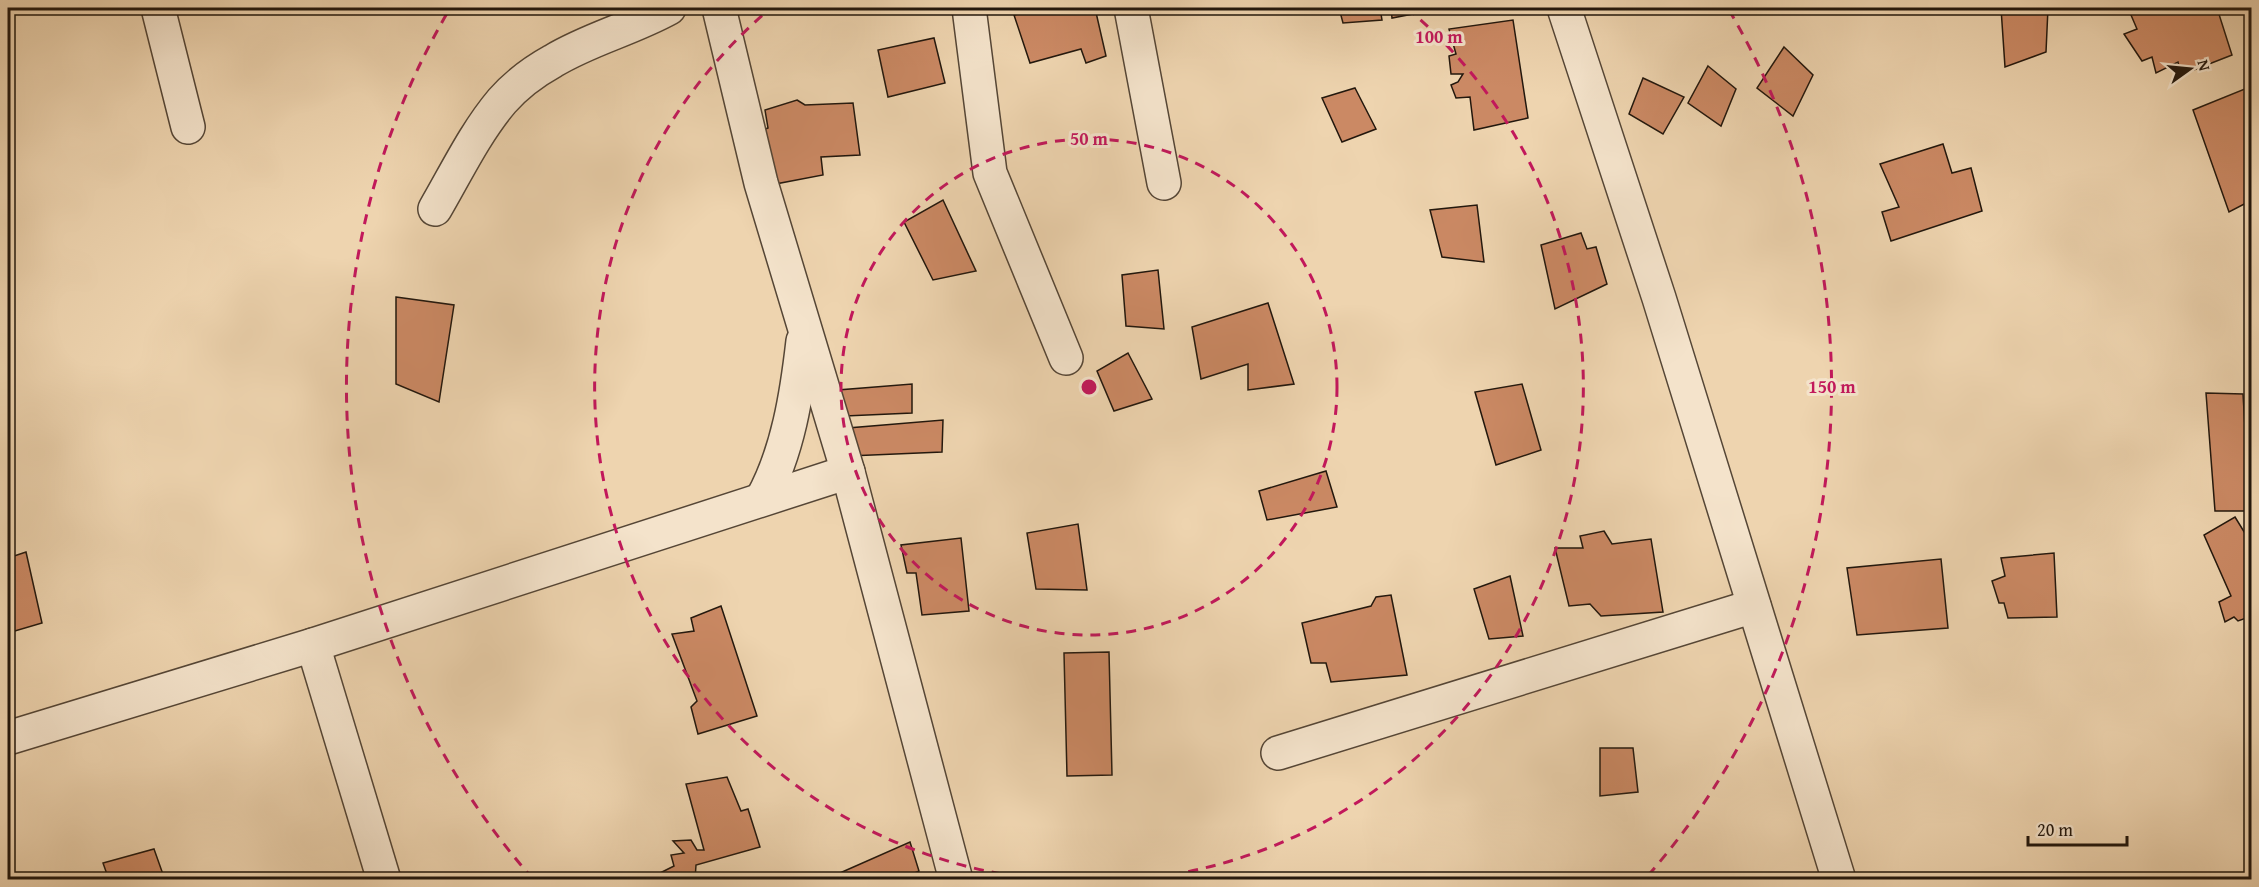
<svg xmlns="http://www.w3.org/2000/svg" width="2259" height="887" font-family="'Gentium Book Plus',serif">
<rect width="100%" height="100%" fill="#eed4af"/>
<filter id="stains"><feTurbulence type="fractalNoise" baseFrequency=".00333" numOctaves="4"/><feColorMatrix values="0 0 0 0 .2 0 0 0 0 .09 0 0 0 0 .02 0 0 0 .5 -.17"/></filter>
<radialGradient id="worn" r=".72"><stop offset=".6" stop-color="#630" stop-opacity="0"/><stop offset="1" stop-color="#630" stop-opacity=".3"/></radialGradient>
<g fill="#cb8964" stroke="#22170d" stroke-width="1.5">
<path d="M 1031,8 L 1095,8 L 1106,56 L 1086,63 L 1081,49 L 1030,63 L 1014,15 L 1032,10 Z"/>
<path d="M 1339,8 L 1380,8 L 1382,20 L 1343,23 Z"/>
<path d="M 1391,8 L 1444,8 L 1392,18 Z"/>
<path d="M 2001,8 L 2048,8 L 2046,52 L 2005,67 Z"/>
<path d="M 2128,8 L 2217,8 L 2232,55 L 2181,75 L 2178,62 L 2156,73 L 2152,57 L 2142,61 L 2124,34 L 2137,29 Z"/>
<path d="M 1513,20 L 1528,118 L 1474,130 L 1470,97 L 1456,98 L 1451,85 L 1458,82 L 1463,74 L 1451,74 L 1449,56 L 1456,54 L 1449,29 Z"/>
<path d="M 934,38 L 945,83 L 888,97 L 878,50 Z"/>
<path d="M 1784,47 L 1813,75 L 1793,116 L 1757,88 Z"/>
<path d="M 1708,66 L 1736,89 L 1721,126 L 1688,103 Z"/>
<path d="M 1643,78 L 1684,97 L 1663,134 L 1629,114 Z"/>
<path d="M 2252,86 L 2252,200 L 2229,212 L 2193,110 Z"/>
<path d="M 1355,88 L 1376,129 L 1342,142 L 1322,98 Z"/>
<path d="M 797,100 L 805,105 L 853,103 L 860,155 L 821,157 L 823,175 L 770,185 L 760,131 L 768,128 L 765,110 Z"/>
<path d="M 1943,144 L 1952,173 L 1971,168 L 1982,211 L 1891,241 L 1882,212 L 1899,207 L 1880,164 Z"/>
<path d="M 943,200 L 976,271 L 933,280 L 904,222 Z"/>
<path d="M 1477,205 L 1484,262 L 1442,257 L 1430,210 Z"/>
<path d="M 1581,233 L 1587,249 L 1596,247 L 1607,284 L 1555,309 L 1541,245 Z"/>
<path d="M 2252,238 L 2252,256 L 2247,240 Z"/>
<path d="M 2252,258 L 2252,281 L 2248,282 L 2247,263 Z"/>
<path d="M 1158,270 L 1164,329 L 1126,326 L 1122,275 Z"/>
<path d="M 396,297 L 454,305 L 439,402 L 396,384 Z"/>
<path d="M 1268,303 L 1294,384 L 1248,390 L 1248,364 L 1201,379 L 1192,327 Z"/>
<path d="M 1128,353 L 1152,399 L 1114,411 L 1097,371 Z"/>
<path d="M 912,384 L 912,413 L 845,416 L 838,390 Z"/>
<path d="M 1522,384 L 1541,450 L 1496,465 L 1475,392 Z"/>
<path d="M 2206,393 L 2243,394 L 2250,511 L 2215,511 Z"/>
<path d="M 943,420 L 942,452 L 849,456 L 848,428 Z"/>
<path d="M 1326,471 L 1337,507 L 1267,520 L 1259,491 Z"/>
<path d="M 2235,517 L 2246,535 L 2252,531 L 2252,616 L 2238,621 L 2234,617 L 2225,622 L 2219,602 L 2231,596 L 2204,535 Z"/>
<path d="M 1078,524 L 1087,590 L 1036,589 L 1027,533 Z"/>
<path d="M 1604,531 L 1612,544 L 1651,539 L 1663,612 L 1601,616 L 1590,604 L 1569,606 L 1555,548 L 1583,548 L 1580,536 Z"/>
<path d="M 961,538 L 969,611 L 922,615 L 916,573 L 907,573 L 901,545 Z"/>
<path d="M 26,552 L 42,623 L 8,633 L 8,558 Z"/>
<path d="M 2054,553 L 2057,617 L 2008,618 L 2004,603 L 1999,603 L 1992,581 L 2005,576 L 2001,558 Z"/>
<path d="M 1941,559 L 1948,628 L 1857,635 L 1847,568 Z"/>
<path d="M 1510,576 L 1523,636 L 1489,639 L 1474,589 Z"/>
<path d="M 1391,595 L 1407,675 L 1331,682 L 1326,663 L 1311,663 L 1302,623 L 1371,606 L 1376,597 Z"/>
<path d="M 721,606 L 757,716 L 698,734 L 691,707 L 697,701 L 672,634 L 694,631 L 691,618 Z"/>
<path d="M 1109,652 L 1112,775 L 1067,776 L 1064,653 Z"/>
<path d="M 1600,748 L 1633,748 L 1638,792 L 1600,796 Z"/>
<path d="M 727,777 L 741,811 L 748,809 L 760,847 L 696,865 L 695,880 L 657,880 L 656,875 L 674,866 L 671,855 L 684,853 L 673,841 L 691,840 L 697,850 L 704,850 L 686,784 Z"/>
<path d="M 910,842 L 919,871 L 900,880 L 824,880 Z"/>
<path d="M 154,849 L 165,880 L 109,880 L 103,863 Z"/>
<path d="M 1107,877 L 1149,878 L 1149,880 L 1107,880 Z"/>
</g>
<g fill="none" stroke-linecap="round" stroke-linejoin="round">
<defs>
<g id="minor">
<path d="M 158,8 L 188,127"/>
<path d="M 719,8 L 761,183 L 848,472 L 956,880"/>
<path d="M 969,8 L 990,173 L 1066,358"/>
<path d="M 1131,8 L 1164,183"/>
<path d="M 1564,8 L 1659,298 L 1839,880"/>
<path d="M 435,209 C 456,173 475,133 502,101 C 516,85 535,71 553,61 C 589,39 631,29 669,8"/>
<path d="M 762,499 C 788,452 797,394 803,341"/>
<path d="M 313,645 L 384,880"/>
<path d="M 8,738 L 313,645 L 848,472"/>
<path d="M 1278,753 L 1754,606"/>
</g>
</defs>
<use href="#minor" stroke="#554636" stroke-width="36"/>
<use href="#minor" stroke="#f4e3cb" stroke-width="33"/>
</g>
<g fill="none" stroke="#c2185b" stroke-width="3" stroke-dasharray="10 8">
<circle cx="1089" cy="387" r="248"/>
<path d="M1037 879A495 495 0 0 1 771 8M1407 8A495 495 0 0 1 1141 879"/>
<path d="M533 879A743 743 0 0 1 449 10M1729 10A743 743 0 0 1 1645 879"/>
</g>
<circle cx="1089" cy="387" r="9" fill="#c2185b" stroke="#f4e3cb" stroke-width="3"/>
<g font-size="18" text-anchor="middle" font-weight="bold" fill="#c2185b" stroke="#f4e3cb" stroke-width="6" stroke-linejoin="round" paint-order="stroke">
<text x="1439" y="43">100 m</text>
<text x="1089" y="145">50 m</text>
<text x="1832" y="393">150 m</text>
</g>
<rect width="2259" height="887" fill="none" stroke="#eed4af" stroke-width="30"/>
<rect x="9" y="9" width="2241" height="869" fill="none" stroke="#22170d" stroke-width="3"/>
<rect x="15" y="15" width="2229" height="857" fill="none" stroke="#22170d" stroke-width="1.5"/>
<g transform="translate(2190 69) rotate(75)" stroke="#f4e3cb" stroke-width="4.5" paint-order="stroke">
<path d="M0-4.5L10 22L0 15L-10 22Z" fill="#22170d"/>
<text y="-9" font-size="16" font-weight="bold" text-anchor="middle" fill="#22170d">N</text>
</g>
<path d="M2028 836v9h99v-9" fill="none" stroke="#22170d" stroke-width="3"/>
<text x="2037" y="836" font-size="18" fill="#22170d" stroke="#f4e3cb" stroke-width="4.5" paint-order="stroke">20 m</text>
<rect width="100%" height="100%" filter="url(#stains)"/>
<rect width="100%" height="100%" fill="url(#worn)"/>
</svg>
